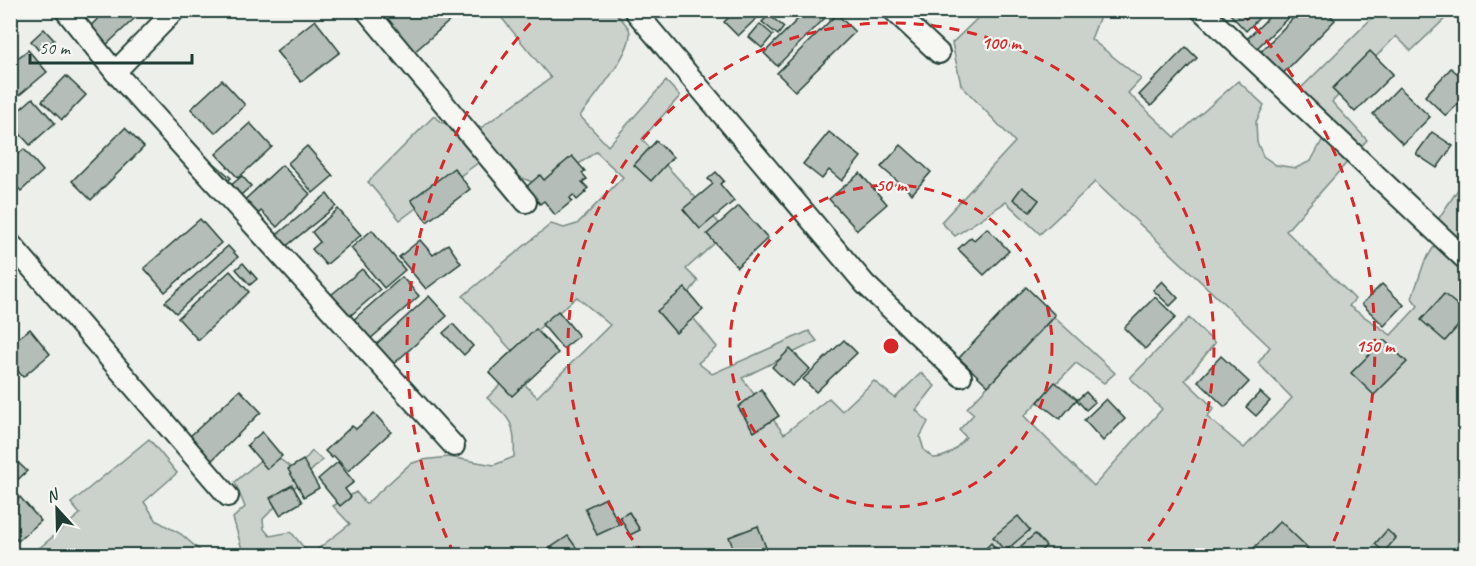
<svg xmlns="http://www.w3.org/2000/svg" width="1476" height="566" font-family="Caveat,sans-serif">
<rect width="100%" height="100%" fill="#edefea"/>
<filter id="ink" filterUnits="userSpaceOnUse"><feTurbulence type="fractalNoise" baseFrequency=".0167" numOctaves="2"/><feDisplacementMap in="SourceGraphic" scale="12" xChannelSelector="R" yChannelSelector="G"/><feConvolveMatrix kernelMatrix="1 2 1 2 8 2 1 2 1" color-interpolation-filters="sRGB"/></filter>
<g filter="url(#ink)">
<g fill="#cbd2cc" stroke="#758880" stroke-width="1.5">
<path d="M 496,11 L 614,11 C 618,16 626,23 629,29 C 637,47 592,100 580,116 L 608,146 L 666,81 L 680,96 L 642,139 L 727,232 L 686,269 L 698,281 L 681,303 L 717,347 L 698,363 L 712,374 L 809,331 L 817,341 L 742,378 L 784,434 L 829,398 L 842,411 L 874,381 L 895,398 L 921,373 L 935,386 L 916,410 L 928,422 L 920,437 L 924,450 L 933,458 C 949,458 956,448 966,437 L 959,430 L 974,414 L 967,408 L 1054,317 L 1115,373 L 1104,383 L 1076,363 L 1024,416 L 1094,486 L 1162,409 L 1130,378 L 1189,318 L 1215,343 L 1185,380 L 1214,408 L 1207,417 L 1244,448 L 1292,398 L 1258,363 L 1270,347 L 1095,182 L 1040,234 L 1006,202 L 955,236 L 941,222 L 1015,142 L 961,85 L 952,43 L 985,11 L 1102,11 L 1091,39 L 1141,79 L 1128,93 L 1175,137 L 1238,81 L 1264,105 L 1256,122 L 1257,142 L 1263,156 L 1276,165 L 1296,168 L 1311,161 L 1332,122 L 1299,90 L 1379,11 L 1453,11 L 1411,51 L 1396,36 L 1332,102 L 1367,140 L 1286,231 L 1355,299 L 1349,306 L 1391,335 L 1418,306 L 1412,298 L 1424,263 L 1444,230 L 1437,221 L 1465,179 L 1465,555 L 244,556 L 233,518 L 245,507 L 235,482 L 270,452 L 296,471 L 312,451 L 322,460 L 263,519 L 264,529 L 270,536 L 291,532 L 310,555 L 350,524 L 333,506 L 356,492 L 366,504 L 410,464 L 422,460 L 449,457 L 494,465 L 514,457 C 516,424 511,419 487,398 L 513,372 L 537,397 L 610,325 L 577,297 L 512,351 L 463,296 L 551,224 L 564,228 L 577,224 L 623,177 L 596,152 L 570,170 L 561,165 L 539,185 L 520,177 L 493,152 L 400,220 L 368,182 L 434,116 L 441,122 L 455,127 L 482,127 L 551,78 Z"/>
<path d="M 149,439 L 177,473 L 144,502 L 157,521 L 181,534 L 205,555 L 31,555 L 80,514 L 71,503 Z"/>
</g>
<g fill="#b4bdb8" stroke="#1f3d34" stroke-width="1.5">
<path d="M 86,10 L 99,10 L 92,17 Z"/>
<path d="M 107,10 L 127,10 L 135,18 L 103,48 L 86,30 Z"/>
<path d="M 374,10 L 462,10 L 412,54 Z"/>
<path d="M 737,10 L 754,10 L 759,16 L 738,36 L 724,22 Z"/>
<path d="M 807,10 L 832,11 L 777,66 L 764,53 Z"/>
<path d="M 1226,10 L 1267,10 L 1246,31 Z"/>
<path d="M 1276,10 L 1296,10 L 1254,51 L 1245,41 Z"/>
<path d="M 1301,10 L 1325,10 L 1335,20 L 1269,88 L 1247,66 Z"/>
<path d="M 837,14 L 855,32 L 795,91 L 777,73 Z"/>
<path d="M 769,15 L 784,27 L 778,35 L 762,22 Z"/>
<path d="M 315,20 L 340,52 L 301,82 L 276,51 Z"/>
<path d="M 760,24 L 773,35 L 762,48 L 749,37 Z"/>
<path d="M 44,29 L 54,40 L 40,52 L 31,41 Z"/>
<path d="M 1186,47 L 1197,58 L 1151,106 L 1139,95 Z"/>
<path d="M 28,50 L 47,72 L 10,103 L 10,64 Z"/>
<path d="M 1370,51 L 1393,74 L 1355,112 L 1332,89 Z"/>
<path d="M 1451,68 L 1466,81 L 1466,96 L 1446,116 L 1425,96 Z"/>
<path d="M 66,76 L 86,95 L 62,120 L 42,101 Z"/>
<path d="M 222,80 L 245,105 L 215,133 L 191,109 Z"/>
<path d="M 1399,87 L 1430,117 L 1403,144 L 1373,114 Z"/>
<path d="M 33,98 L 55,123 L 30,145 L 10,123 L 10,118 Z"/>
<path d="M 250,123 L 272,147 L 238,178 L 216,154 Z"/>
<path d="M 125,128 L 144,147 L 91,200 L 72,181 Z"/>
<path d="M 829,132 L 861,157 L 842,181 L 829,170 L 822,179 L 803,164 Z"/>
<path d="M 1432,132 L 1453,146 L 1437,168 L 1416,154 Z"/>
<path d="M 656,141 L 673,157 L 651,181 L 634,165 Z"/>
<path d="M 901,145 L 931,172 L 912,194 L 881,167 Z"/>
<path d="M 307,146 L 333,176 L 313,193 L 288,163 Z"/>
<path d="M 24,149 L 43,171 L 21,191 L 10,179 L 10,161 Z"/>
<path d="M 572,156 L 585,171 L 582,173 L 587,179 L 582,182 L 588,188 L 585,191 L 586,192 L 577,200 L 573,195 L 570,198 L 572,201 L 555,215 L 544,201 L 540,204 L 526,187 L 540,175 L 544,180 Z"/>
<path d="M 214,163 L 231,178 L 220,189 L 204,174 Z"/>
<path d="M 282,165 L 310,194 L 277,227 L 261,211 L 251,220 L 238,206 Z"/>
<path d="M 454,168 L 470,189 L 427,222 L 411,200 Z"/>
<path d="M 716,172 L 724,181 L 720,184 L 734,201 L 700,229 L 683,209 L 713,184 L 708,179 Z"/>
<path d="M 860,173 L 887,204 L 857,230 L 829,199 Z"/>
<path d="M 242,176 L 251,186 L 233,202 L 224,191 Z"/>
<path d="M 1022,187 L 1039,200 L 1030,212 L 1013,199 Z"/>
<path d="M 327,194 L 336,206 L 279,252 L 269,241 Z"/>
<path d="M 739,206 L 768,238 L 737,267 L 707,234 Z"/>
<path d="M 338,209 L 361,235 L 326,265 L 312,249 L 320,242 L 312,232 Z"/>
<path d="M 200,219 L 221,243 L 165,292 L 144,268 Z"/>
<path d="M 987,228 L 1009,251 L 984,275 L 958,249 L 971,237 L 974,240 Z"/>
<path d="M 372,230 L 405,270 L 384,288 L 351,248 Z"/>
<path d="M 420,240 L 433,255 L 448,244 L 461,263 L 426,289 L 399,257 Z"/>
<path d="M 228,246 L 238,257 L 176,313 L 165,302 Z"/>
<path d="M 243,263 L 257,279 L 250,285 L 236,269 Z"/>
<path d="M 362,269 L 380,290 L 350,316 L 331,295 Z"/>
<path d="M 230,271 L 249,292 L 198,340 L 178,318 Z"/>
<path d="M 402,277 L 419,296 L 360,348 L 343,329 Z"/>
<path d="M 1162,281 L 1178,298 L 1170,306 L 1153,290 Z"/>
<path d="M 1382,284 L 1404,305 L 1384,326 L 1362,304 Z"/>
<path d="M 1026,287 L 1055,315 L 988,386 L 959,358 Z"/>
<path d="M 685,288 L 703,310 L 676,333 L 657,311 Z"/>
<path d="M 1444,294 L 1466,312 L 1466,317 L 1445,341 L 1421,320 Z"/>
<path d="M 429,296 L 447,316 L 389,368 L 371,349 Z"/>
<path d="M 1155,297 L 1176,317 L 1145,349 L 1124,328 Z"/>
<path d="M 558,311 L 579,336 L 563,349 L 542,324 Z"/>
<path d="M 453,324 L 473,346 L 464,355 L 443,333 Z"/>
<path d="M 30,329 L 50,354 L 23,377 L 10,362 L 10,344 Z"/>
<path d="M 536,329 L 558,353 L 512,396 L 489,372 Z"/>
<path d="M 844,340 L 857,353 L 816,392 L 803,379 Z"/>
<path d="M 1384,340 L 1407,362 L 1374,395 L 1351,373 Z"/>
<path d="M 790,349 L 810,369 L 792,386 L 772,367 Z"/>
<path d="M 1221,356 L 1249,382 L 1225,407 L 1198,381 Z"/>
<path d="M 1055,382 L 1077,399 L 1060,419 L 1038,402 Z"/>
<path d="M 761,389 L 779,416 L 754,432 L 738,407 Z"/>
<path d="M 240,390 L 261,412 L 198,474 L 176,449 Z"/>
<path d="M 1086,392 L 1095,402 L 1086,410 L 1077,400 Z"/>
<path d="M 1260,392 L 1270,401 L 1256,416 L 1246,407 Z"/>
<path d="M 1106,399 L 1125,419 L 1103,441 L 1084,420 Z"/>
<path d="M 374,413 L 391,432 L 348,471 L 334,456 L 332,458 L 325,451 L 352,426 L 356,429 Z"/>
<path d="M 262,432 L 282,456 L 267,469 L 247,445 Z"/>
<path d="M 10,455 L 27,471 L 10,487 Z"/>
<path d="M 303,460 L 319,488 L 304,497 L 288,469 Z"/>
<path d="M 338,462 L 354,482 L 345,489 L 351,497 L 340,506 L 318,479 Z"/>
<path d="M 292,485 L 302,502 L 280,515 L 270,498 Z"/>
<path d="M 20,497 L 41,521 L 18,541 L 10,532 L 10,506 Z"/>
<path d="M 606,498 L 619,525 L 597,535 L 585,508 Z"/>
<path d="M 629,512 L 640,530 L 630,535 L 620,517 Z"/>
<path d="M 1018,516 L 1030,530 L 1005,551 L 993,537 Z"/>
<path d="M 1280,521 L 1308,548 L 1300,556 L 1262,556 L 1254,548 Z"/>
<path d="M 758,526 L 769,556 L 736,556 L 729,537 Z"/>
<path d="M 1387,530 L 1396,538 L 1384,552 L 1375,544 Z"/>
<path d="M 1035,534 L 1046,546 L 1035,556 L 1015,556 L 1013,553 Z"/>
<path d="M 568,536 L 578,550 L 570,556 L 542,556 L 541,554 Z"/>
<path d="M 991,543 L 1002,556 L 978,556 Z"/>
</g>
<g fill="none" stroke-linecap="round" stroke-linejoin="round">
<defs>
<g id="street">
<path d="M 65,10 L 115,72 L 454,446"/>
<path d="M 366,10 L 526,202"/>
<path d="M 634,10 L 865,284 L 961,376"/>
<path d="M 893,10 L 939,53"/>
<path d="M 1201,10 L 1466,260"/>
<path d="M 115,72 L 175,10"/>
<path d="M 10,243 L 228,496"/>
</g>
</defs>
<use href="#street" stroke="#1f3d34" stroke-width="24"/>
<use href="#street" stroke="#f6f6f2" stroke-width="20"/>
</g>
</g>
<g fill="none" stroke="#d62828" stroke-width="3" stroke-dasharray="10 8">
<circle cx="891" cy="346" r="161"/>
<path d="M644 554A323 323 0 1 1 1138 554"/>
<path d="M454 554A484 484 0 0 1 540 13M1242 13A484 484 0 0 1 1328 554"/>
</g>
<circle cx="891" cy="346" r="9" fill="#d62828" stroke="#f6f6f2" stroke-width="3"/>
<g font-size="18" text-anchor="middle" font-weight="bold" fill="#d62828" stroke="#f6f6f2" stroke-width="4.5" stroke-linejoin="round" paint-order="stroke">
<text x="1001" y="49">100 m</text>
<text x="891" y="191">50 m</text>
<text x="1375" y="352">150 m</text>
</g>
<rect width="1476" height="566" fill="none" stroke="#f6f6f2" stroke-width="36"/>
<rect x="18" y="18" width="1440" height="530" fill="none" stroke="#1f3d34" stroke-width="2" filter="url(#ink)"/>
<g transform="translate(57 509) rotate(338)" stroke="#f6f6f2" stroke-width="4.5" paint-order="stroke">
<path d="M0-4.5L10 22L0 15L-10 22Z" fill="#1f3d34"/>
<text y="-9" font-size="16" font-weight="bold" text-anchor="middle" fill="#1f3d34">N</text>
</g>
<path d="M30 54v9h162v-9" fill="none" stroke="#1f3d34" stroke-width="3"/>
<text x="39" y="54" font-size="18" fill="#1f3d34" stroke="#f6f6f2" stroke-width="4.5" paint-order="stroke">50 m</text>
</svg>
